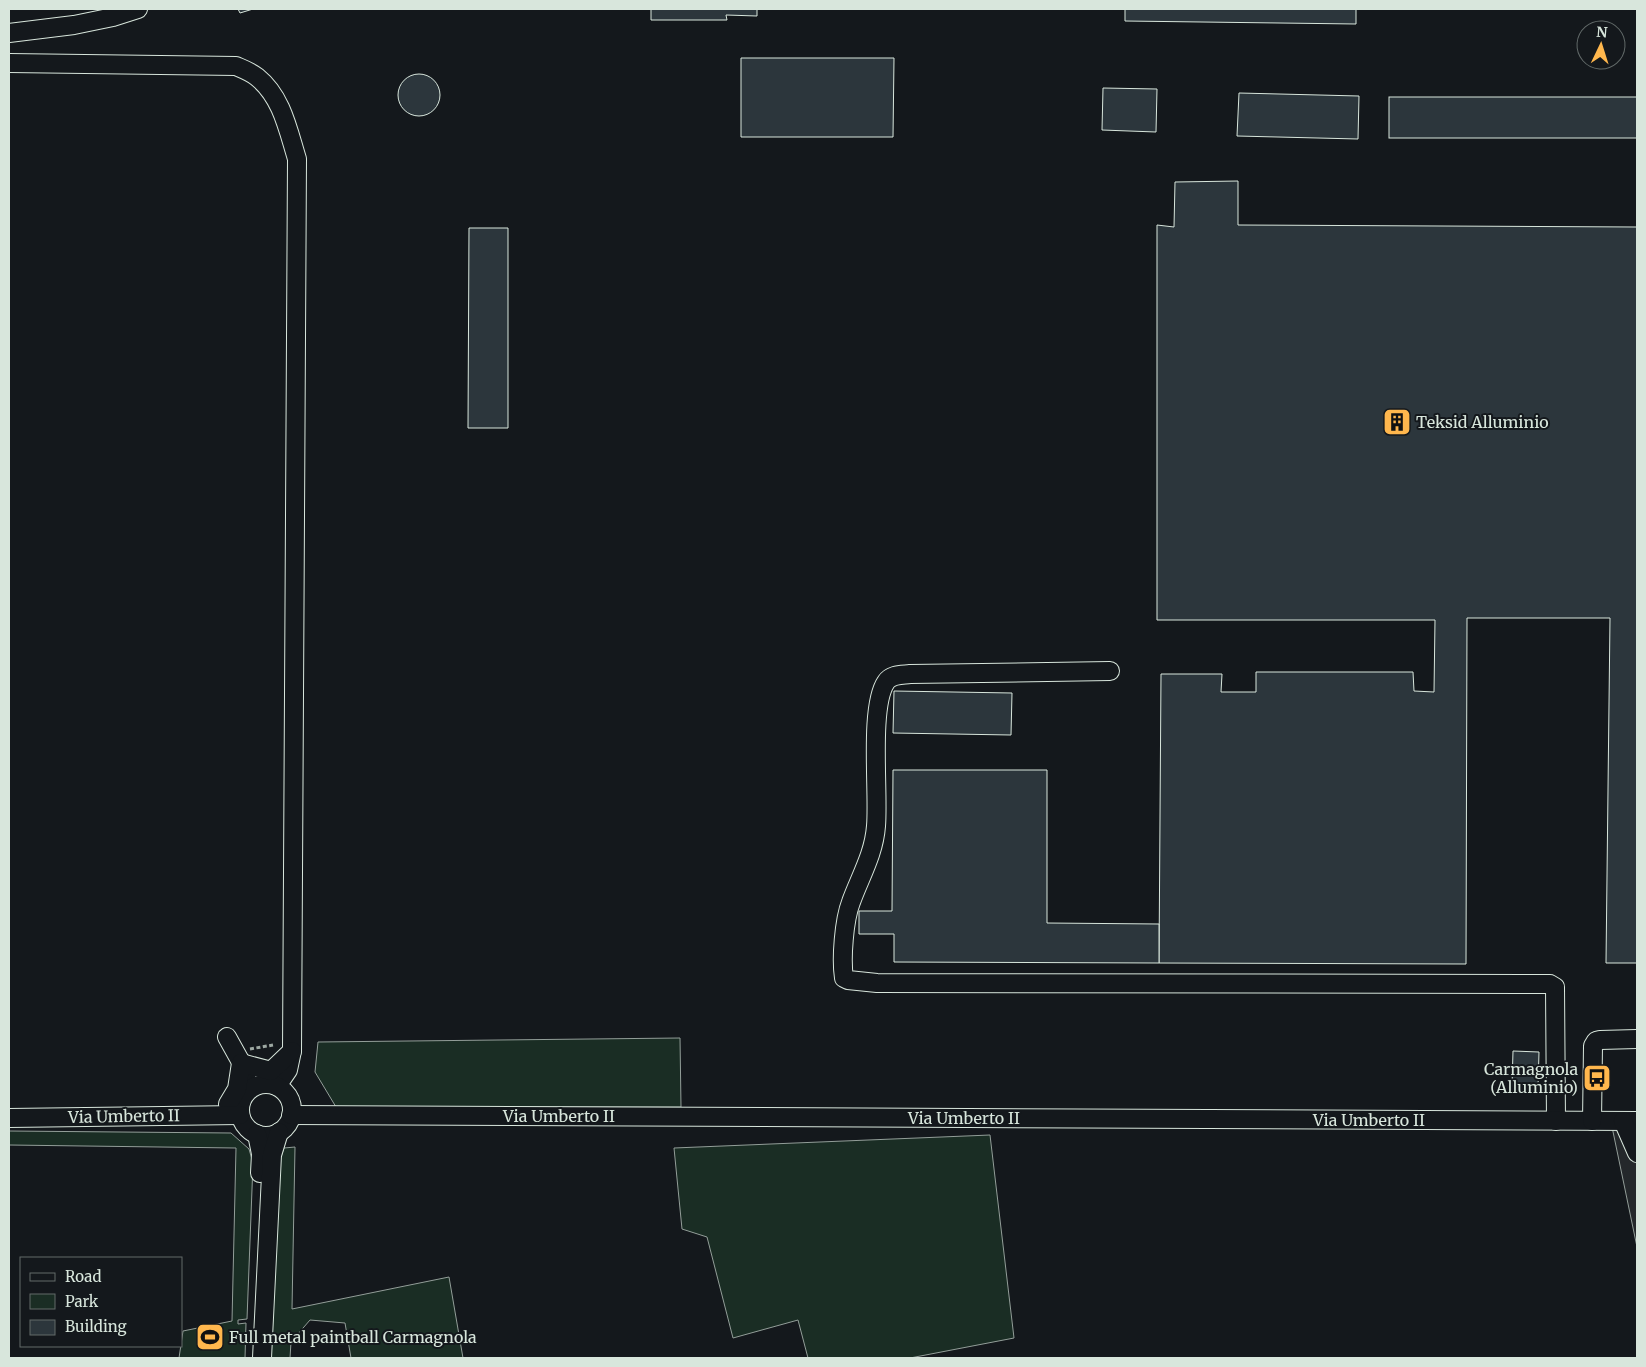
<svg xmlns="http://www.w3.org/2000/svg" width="1646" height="1367" font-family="Merriweather,serif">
<rect width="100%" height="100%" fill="#14181c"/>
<g fill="#1a2d24" stroke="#939e99">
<path d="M 680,1038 L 681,1107 L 336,1107 L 315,1072 L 318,1042 Z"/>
<path d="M 9,1131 L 231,1133 L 249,1149 L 253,1163 L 247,1319 L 238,1320 L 238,1324 L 246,1323 L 245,1358 L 179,1358 L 183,1331 L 232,1321 L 236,1148 L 9,1145 Z"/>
<path d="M 990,1135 L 1014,1338 L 910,1358 L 808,1358 L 798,1320 L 733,1338 L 707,1237 L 682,1229 L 674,1148 Z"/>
<path d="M 295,1147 L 292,1309 L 449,1277 L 463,1358 L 351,1358 L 345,1323 L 310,1320 L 291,1342 L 290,1358 L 269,1358 L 278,1165 L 284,1148 Z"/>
</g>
<path fill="#24282b" stroke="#939e99" d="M 1637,1121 L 1637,1247 L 1611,1122 Z"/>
<g fill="#2c363c" stroke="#d8e6dc">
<path d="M 238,9 L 253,9 L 240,13 Z"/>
<path d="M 651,9 L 757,9 L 757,16 L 726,15 L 727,20 L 651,20 Z"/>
<path d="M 1125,9 L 1356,9 L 1356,24 L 1125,21 Z"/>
<path d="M 741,58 L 894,58 L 893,137 L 741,137 Z"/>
<circle cx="419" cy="95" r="21"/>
<path d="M 1103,88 L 1157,89 L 1156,132 L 1102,130 Z"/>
<path d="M 1239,93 L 1359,96 L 1358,139 L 1237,136 Z"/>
<rect x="1389" y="97" width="248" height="41"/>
<path d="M 1238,181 L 1238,225 L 1637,227 L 1637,963 L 1606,963 L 1610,618 L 1467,618 L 1466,964 L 1159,963 L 1161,674 L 1222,674 L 1221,692 L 1256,692 L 1256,672 L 1413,672 L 1414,691 L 1434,692 L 1435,620 L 1157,620 L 1157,225 L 1174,227 L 1175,182 Z"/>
<path d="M 469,228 L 508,228 L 508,428 L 468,428 Z"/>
<path d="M 894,691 L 1012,693 L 1011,735 L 893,733 Z"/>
<path d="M 893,770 L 1047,770 L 1047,923 L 1159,924 L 1159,963 L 894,962 L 894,934 L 859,934 L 859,911 L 892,911 Z"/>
<path d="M 1513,1051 L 1539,1052 L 1538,1087 L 1512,1086 Z"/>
</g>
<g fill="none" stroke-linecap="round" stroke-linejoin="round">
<defs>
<g id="minor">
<path d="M 9,33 L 74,25 L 113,17 L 138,9"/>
<path d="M 9,63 L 236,66 C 243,69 251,72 257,77 C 282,97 288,130 297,159 L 292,1051 L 288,1070 L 277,1086"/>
<path d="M 1110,671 L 910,674 C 902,675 891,674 886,682 C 869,707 879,793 876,826 C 874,854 860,877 851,902 C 844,920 841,959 844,978 L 848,980 L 877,983 L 1550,984 L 1555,987 L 1556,1121"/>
<path d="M 227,1037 L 247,1073"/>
<circle cx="266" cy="1110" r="26"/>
<path d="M 228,1104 L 237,1089 L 241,1063 L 271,1071 L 292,1051"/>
<path d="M 291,1115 L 1637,1121"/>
<path d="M 9,1118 L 240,1115"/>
<path d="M 1592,1121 L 1593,1046 L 1596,1041 L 1600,1040 L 1637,1039"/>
<path d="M 1623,1121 L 1637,1153"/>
<path d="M 257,1134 L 261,1154 L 260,1173"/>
<path d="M 262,1358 L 272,1155 L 279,1132"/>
</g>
</defs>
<use href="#minor" stroke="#d8e6dc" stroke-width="20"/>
<path stroke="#9da8a2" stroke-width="3" stroke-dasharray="4 2.5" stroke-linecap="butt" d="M 250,1049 L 273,1045"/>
<use href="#minor" stroke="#14181c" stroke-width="18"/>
</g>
<defs>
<symbol id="building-square" viewBox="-11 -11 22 22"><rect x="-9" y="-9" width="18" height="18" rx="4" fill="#ffb74d" stroke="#14181c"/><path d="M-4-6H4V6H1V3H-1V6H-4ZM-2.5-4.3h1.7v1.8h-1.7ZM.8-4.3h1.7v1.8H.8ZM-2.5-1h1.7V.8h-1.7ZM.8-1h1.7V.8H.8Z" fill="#111"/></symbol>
<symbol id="bus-square" viewBox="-11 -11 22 22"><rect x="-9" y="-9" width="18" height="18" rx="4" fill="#ffb74d" stroke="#14181c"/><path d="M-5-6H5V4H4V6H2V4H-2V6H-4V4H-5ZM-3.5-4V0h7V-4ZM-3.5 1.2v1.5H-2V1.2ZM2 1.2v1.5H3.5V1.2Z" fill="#111"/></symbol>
<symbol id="stadium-square" viewBox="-11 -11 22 22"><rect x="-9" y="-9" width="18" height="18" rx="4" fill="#ffb74d" stroke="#14181c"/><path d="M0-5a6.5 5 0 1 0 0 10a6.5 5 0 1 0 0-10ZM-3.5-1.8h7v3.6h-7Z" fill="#111"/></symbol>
</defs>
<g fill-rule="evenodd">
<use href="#building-square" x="1381" y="406" width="32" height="32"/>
<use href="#bus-square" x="1581" y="1062" width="32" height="32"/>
<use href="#stadium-square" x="194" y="1321" width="32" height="32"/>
</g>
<g text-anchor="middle" stroke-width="4" stroke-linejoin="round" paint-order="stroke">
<g font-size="16" fill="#d8e6dc" stroke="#14181c" text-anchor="start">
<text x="1416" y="428">Teksid Alluminio</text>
<text x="1578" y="1075" text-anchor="end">Carmagnola<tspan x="1578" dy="18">(Alluminio)</tspan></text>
<text x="229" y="1343">Full metal paintball Carmagnola</text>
</g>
<g font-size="16" fill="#d8e6dc" stroke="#14181c">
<text transform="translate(124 1116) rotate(-1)" y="6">Via Umberto II</text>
<text x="559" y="1122">Via Umberto II</text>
<text x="964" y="1124">Via Umberto II</text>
<text x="1369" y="1126">Via Umberto II</text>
</g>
</g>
<rect width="1646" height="1367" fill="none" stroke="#d8e6dc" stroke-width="20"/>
<rect x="20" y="1257" width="162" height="90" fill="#14181c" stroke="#626a69"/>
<rect x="30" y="1273" width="25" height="8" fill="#14181c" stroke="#626a69"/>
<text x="65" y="1282" font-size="15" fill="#d8e6dc">Road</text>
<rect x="30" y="1294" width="25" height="15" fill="#1a2d24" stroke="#626a69"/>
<text x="65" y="1307" font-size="15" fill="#d8e6dc">Park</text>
<rect x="30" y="1320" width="25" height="15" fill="#2c363c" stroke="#626a69"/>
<text x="65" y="1332" font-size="15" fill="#d8e6dc">Building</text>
<g transform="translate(1601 45) rotate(4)"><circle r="24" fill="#14181c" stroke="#626a69"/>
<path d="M0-4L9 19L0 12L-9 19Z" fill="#ffb74d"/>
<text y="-8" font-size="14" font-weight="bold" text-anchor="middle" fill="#d8e6dc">N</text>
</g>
</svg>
